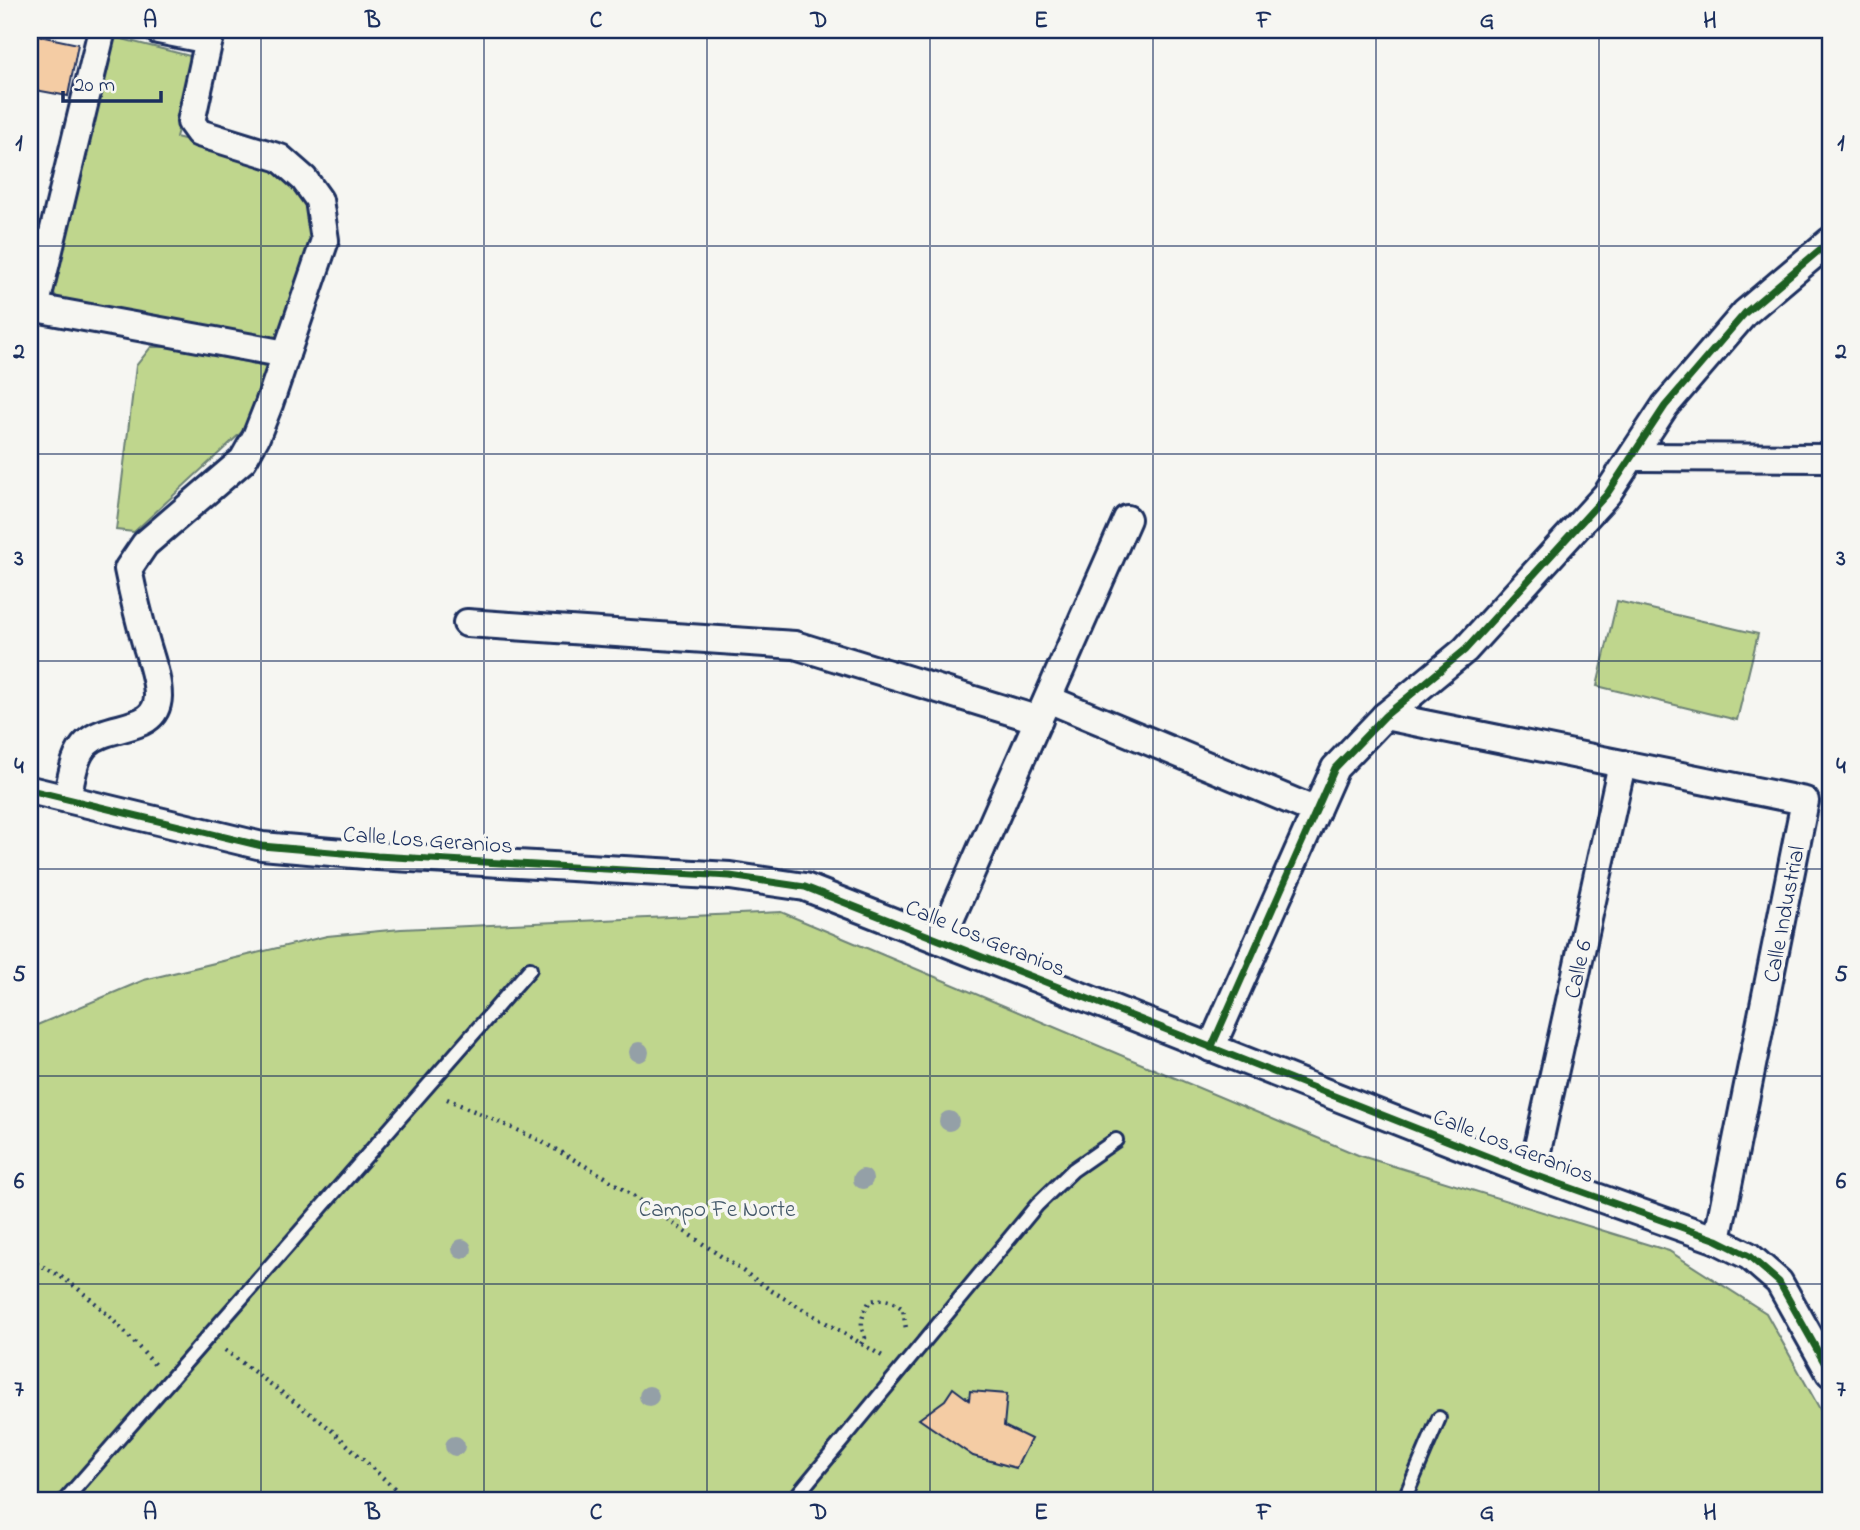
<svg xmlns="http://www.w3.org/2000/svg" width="1860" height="1530" font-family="'Indie Flower',sans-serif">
<rect width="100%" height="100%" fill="#f6f6f2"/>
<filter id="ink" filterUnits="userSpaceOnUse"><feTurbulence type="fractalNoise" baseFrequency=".0143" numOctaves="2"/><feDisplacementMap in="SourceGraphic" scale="14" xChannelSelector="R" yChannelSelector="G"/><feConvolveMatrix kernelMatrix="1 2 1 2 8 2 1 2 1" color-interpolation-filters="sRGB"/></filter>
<g filter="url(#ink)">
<g fill="#bfd68d" stroke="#6d8276" stroke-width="2">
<path d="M 114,37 L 198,58 L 176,137 L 275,162 L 299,182 L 318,220 L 290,326 L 277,337 L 259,342 L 58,299 L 51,289 Z"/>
<path d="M 151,347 L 171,347 L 265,366 L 268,376 L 258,417 L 134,532 L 116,530 L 136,366 Z"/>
<path d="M 1617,601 L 1758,634 L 1737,720 L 1597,686 Z"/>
<path d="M 781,912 L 1358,1155 L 1669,1251 L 1766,1313 L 1830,1427 L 1830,1500 L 30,1500 L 30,1028 L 144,980 L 327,936 L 401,929 Z"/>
</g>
<g fill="#f4cca4" stroke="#1b2f5e" stroke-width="2">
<path d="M 30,34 L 78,44 L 68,96 L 30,89 Z"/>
<path d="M 953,1388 L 969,1400 L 970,1391 L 1007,1394 L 1004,1426 L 1031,1439 L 1016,1468 L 973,1456 L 919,1419 L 945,1400 Z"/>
</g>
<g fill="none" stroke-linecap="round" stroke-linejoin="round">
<defs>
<g id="lane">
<path d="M 65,1500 L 530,969"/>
<path d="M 793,1500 L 1037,1205 L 1073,1170 L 1116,1140"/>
<path d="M 1404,1500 L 1439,1418"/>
</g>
<g id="street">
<path d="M 158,30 L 209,40"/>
<path d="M 30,307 L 286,354"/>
<path d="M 35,308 L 102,30"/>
<path d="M 1632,457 L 1830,458"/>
<path d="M 467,623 L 795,645 L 1039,720"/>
<path d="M 1048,699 L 1316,811"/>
<path d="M 1385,716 L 1805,801 L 1717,1240"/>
<path d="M 30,790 L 262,846 L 377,856 L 730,876 L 805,887 L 1532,1174 L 1717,1240 L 1749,1256 L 1779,1282 L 1830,1373"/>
<path d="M 67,798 C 72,779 73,756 87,743 C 109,722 157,734 158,696 C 158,679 151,660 146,643 C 139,619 133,594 128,569 L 145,544 L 243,460 L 256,437 L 269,404 L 325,240 L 319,200 L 304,179 L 280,158 L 199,133 L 191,122 L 211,30"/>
<path d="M 941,940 L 1127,519"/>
<path d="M 1211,1048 L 1335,768 L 1385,716 L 1465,650 L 1607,494 L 1665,406 L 1745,313 L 1830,241"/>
<path id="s1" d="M 1532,1174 L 1622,764"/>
</g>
</defs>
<use href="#lane" stroke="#1b2f5e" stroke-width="18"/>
<use href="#street" stroke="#1b2f5e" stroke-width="32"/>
<g stroke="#1b2f5e" stroke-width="4.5" stroke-dasharray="2 5" stroke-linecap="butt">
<path d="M 447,1099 L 535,1138 L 605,1177 L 772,1291 L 884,1357"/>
<path d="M 30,1261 C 81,1281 118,1325 155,1365"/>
<path d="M 861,1344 L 865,1338 C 859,1324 862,1314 870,1301 C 884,1298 891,1300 903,1309 L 906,1329"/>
<path d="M 225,1350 L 328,1427 L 407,1500"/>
</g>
<use href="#lane" stroke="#f6f6f2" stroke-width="12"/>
<use href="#street" stroke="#f6f6f2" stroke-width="26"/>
<defs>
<g id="cycleway">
<path d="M 30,790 L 262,846 L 377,856 L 730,876 L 805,887 L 1532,1174 L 1717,1240 L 1749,1256 L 1779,1282 L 1830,1373"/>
<path d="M 1211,1048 L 1335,768 L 1385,716 L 1465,650 L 1607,494 L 1665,406 L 1745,313 L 1830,241"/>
</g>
</defs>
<use href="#cycleway" stroke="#f6f6f2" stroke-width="11"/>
<use href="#cycleway" stroke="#1b5e20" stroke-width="7"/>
</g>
<g fill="#94a0a7">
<circle cx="639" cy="1052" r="10"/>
<circle cx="949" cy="1121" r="10"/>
<circle cx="863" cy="1179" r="10"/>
<circle cx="462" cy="1249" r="10"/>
<circle cx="649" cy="1396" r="10"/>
<circle cx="455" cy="1446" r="10"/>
</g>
</g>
<path fill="none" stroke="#1b2f5e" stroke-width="2" stroke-opacity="0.55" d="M 261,30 L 261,1500M 484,30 L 484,1500M 707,30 L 707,1500M 930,30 L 930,1500M 1153,30 L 1153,1500M 1376,30 L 1376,1500M 1599,30 L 1599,1500M 30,246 L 1830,246M 30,454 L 1830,454M 30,661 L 1830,661M 30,869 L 1830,869M 30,1076 L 1830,1076M 30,1284 L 1830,1284"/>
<g text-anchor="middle" stroke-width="7" stroke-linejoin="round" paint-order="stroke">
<g font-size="23" fill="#1b2f5e" stroke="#f6f6f2">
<text transform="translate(428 839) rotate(4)" y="8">Calle Los Geranios</text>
<text transform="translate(1783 914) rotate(-79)" y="8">Calle Industrial</text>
<text transform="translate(986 937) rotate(22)" y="8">Calle Los Geranios</text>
<text dy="8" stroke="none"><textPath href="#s1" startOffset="210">Calle 6</textPath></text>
<text transform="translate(1514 1145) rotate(21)" y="8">Calle Los Geranios</text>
</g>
<g font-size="23" fill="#44596a" stroke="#f6f6f2">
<text x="717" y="1216">Campo Fe Norte</text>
</g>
</g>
<rect width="1860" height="1530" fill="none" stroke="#f6f6f2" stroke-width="77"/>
<path d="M63 91v10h98v-10" fill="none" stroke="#1b2f5e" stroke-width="3.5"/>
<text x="74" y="91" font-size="21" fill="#1b2f5e" stroke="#f6f6f2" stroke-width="5" paint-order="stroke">20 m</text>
<rect x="38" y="38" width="1784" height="1454" fill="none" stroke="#1b2f5e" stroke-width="2.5"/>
<g font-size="23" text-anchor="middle" font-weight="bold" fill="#1b2f5e">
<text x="150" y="27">A</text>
<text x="373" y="27">B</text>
<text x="596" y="27">C</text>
<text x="819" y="27">D</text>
<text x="1041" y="27">E</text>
<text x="1264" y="27">F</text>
<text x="1487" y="27">G</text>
<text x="1710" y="27">H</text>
<text x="19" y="150">1</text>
<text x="1841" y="150">1</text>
<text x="19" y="358">2</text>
<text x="1841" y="358">2</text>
<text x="19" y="565">3</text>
<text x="1841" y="565">3</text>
<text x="19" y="773">4</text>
<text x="1841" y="773">4</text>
<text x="19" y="981">5</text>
<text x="1841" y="981">5</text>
<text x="19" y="1188">6</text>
<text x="1841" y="1188">6</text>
<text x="19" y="1396">7</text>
<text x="1841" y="1396">7</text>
<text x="150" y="1519">A</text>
<text x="373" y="1519">B</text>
<text x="596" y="1519">C</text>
<text x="819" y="1519">D</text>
<text x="1041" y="1519">E</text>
<text x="1264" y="1519">F</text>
<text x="1487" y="1519">G</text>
<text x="1710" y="1519">H</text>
</g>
</svg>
